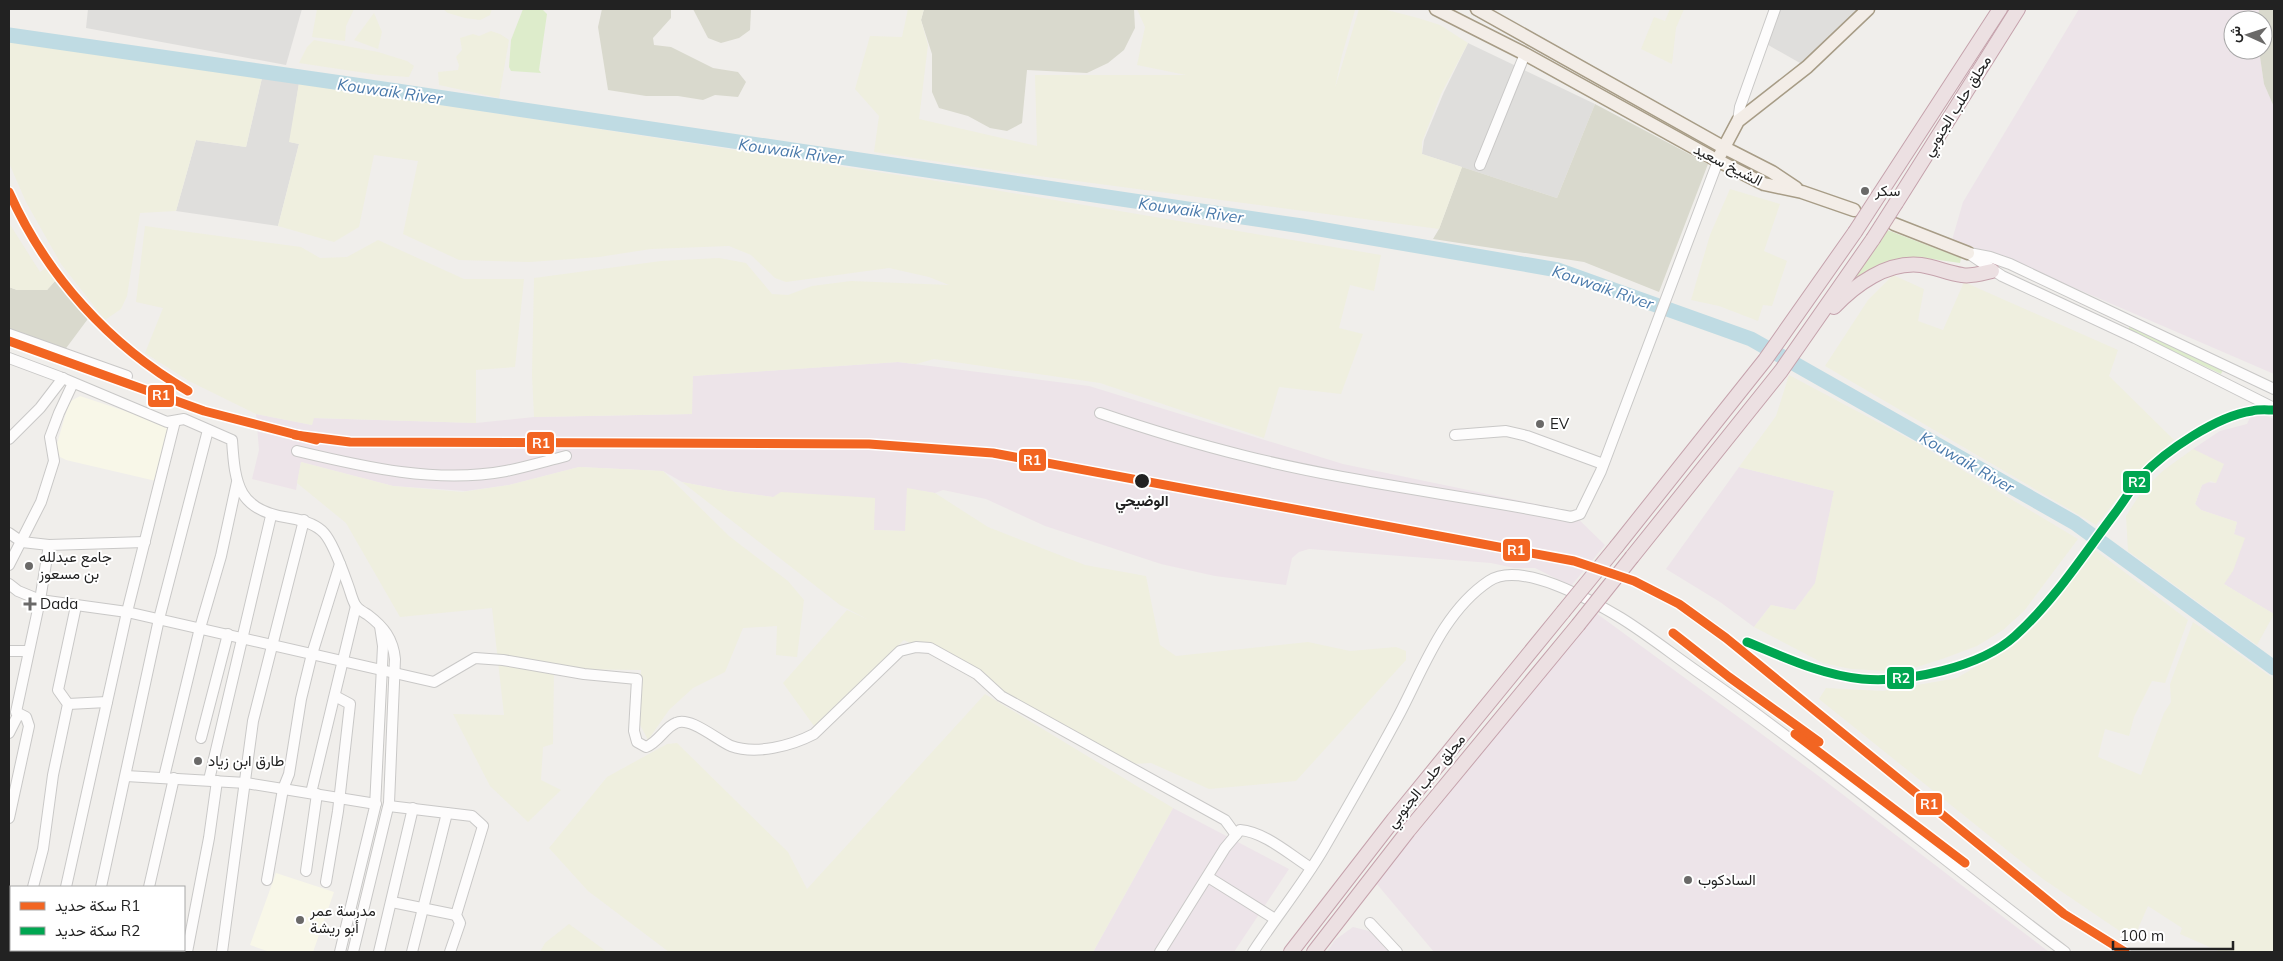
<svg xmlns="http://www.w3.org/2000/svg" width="2283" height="961" font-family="Mulish,Vazirmatn,sans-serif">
<rect width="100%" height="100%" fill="#f0eeeb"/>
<g fill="#dfdedc">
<path d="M 88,9 L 302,9 L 286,65 L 86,28 Z"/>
<path d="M 1774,9 L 1868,9 L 1807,67 L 1763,42 Z"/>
<path d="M 1468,43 L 1595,104 L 1557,198 L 1422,154 L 1424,140 L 1444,92 Z"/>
<path d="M 262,78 L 299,83 L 290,142 L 299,144 L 278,226 L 176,211 L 196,140 L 246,147 Z"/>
</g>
<g fill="#ede4e9">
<path d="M 2079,9 L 2259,9 L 2258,20 L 2233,20 L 2233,50 L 2259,50 L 2264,84 L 2274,107 L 2274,374 L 2008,259 L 1952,240 L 1963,202 Z"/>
<path d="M 898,362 L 1089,386 L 1343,464 L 1570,511 L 1605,545 L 1571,586 L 1535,568 L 1514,568 L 1491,563 L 1309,549 L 1299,552 L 1292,558 L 1286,585 L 1215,576 L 1161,564 L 1045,526 L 986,499 L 943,490 L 935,493 L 907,489 L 906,531 L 873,530 L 875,498 L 773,497 L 728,491 L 682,482 L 663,471 L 579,467 L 509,485 L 466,491 L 393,486 L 301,462 L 296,490 L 252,479 L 259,450 L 256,414 L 312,425 L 313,418 L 476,423 L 534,417 L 692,414 L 692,376 Z"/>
<path d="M 2253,411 L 2274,419 L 2274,614 L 2209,575 L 2234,534 L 2237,522 L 2201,510 L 2195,504 L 2202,485 L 2206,482 L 2216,483 L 2193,449 L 2220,431 L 2247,424 Z"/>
<path d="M 1739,467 L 1834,491 L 1816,583 L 1795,610 L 1771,605 L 1754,627 L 1720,602 L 1666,569 Z"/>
<path d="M 1596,613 L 1812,771 L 2049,952 L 1434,952 L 1376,883 Z"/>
<path d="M 1173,808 L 1289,869 L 1234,952 L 1093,952 Z"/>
<path d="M 1353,927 L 1369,931 L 1386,940 L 1396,952 L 1327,952 L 1335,940 Z"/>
</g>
<g fill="#f8f7e8">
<path d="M 80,396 L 155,421 L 169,429 L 156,481 L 66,460 L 60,457 L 56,447 L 68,406 L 71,401 Z"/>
<path d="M 276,873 L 334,892 L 313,952 L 270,952 L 250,945 Z"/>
</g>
<g fill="#d9d9cd">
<path d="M 602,9 L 671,9 L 671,18 L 653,38 L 654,45 L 671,47 L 713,68 L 738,72 L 746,82 L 738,97 L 715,95 L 703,100 L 678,96 L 646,96 L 608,90 L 598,27 Z"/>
<path d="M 693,9 L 751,9 L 750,30 L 739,38 L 721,43 L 708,38 Z"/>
<path d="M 924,9 L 1134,9 L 1135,28 L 1124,50 L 1108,63 L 1087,73 L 1027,70 L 1022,123 L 1007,131 L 990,128 L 968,116 L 939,108 L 932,92 L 932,54 L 921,20 Z"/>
<path d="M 2259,9 L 2274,9 L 2274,107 L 2264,84 L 2259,50 L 2263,50 L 2263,20 L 2258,20 Z"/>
<path d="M 1595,104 L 1708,164 L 1659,292 L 1584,262 L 1433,239 L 1439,229 L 1462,167 L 1557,198 Z"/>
<path d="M 56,280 L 90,316 L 64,351 L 9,331 L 9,287 L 17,290 L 47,290 Z"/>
</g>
<g fill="#efefdf">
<path d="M 317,9 L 354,9 L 346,26 L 345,41 L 312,37 Z"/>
<path d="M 443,9 L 492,9 L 490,15 L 480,20 L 465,18 L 448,13 Z"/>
<path d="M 908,9 L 924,9 L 921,20 L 928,45 L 919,119 L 1037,146 L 1035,75 L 1186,75 L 1137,65 L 1145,27 L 1137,9 L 1355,10 L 1342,55 L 1335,88 L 1359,9 L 1383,9 L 1418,18 L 1440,25 L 1468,43 L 1441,94 L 1422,142 L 1422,154 L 1462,167 L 1439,229 L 994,170 L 874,152 L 879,116 L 855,89 L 870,36 L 902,37 Z"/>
<path d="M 1670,9 L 1684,9 L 1676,28 L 1672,64 L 1641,49 L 1654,17 L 1665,21 Z"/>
<path d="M 374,13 L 382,32 L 378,49 L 354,40 Z"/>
<path d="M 491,31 L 500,34 L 509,40 L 499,98 L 439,85 L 438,72 L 458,70 L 459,65 L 456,57 L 462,50 L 460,38 L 473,34 L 479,36 Z"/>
<path d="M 9,39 L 262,78 L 246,147 L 196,140 L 176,211 L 140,213 L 127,296 L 121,309 L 105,320 L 61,264 L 26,202 L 9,163 Z"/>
<path d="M 314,40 L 378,52 L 407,61 L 414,66 L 409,77 L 379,75 L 299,63 L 307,47 Z"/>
<path d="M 299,83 L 989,189 L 1381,255 L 1374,291 L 1350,285 L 1339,328 L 1363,334 L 1341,394 L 1279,387 L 1264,438 L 1100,383 L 934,359 L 916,364 L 898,362 L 693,376 L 692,414 L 534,417 L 532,375 L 534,278 L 661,261 L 719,258 L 746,263 L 772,294 L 788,295 L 812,286 L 851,281 L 949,285 L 929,277 L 889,268 L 786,282 L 775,278 L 751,255 L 729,246 L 651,249 L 599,257 L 530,262 L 459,260 L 403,234 L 418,161 L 374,155 L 359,227 L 334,242 L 278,226 L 299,144 L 289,142 Z"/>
<path d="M 1730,189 L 1780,204 L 1764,251 L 1787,261 L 1772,306 L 1763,305 L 1758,321 L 1719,306 L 1691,300 L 1710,235 Z"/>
<path d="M 9,223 L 40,272 L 46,268 L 56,280 L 47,290 L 17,290 L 9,287 Z"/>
<path d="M 145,226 L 301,247 L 320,258 L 347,257 L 378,240 L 464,279 L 524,279 L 515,367 L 476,370 L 476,423 L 314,418 L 312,425 L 256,414 L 189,381 L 145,353 L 163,308 L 136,302 Z"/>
<path d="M 1893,275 L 1924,289 L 1918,321 L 1943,330 L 1964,282 L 2118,350 L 2109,376 L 2174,440 L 2143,467 L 2096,525 L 1825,366 L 1868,300 Z"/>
<path d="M 1789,375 L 1917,443 L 2078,539 L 2024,611 L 2003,630 L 1977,646 L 1945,658 L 1917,667 L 1887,671 L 1851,669 L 1823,663 L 1754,627 L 1771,605 L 1795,610 L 1815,583 L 1834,491 L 1739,467 L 1776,416 Z"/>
<path d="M 2193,449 L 2224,464 L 2216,483 L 2211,481 L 2202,485 L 2195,504 L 2201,510 L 2237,522 L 2234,534 L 2245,538 L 2233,571 L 2224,584 L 2274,614 L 2257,645 L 2128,551 L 2126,516 L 2142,491 L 2164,470 Z"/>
<path d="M 301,462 L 393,486 L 462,492 L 509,485 L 579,467 L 663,471 L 729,536 L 788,581 L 804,600 L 797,657 L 776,655 L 777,626 L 743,628 L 725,672 L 693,688 L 669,710 L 648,740 L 639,723 L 641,670 L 554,669 L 553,744 L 543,747 L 541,780 L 561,790 L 528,822 L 490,786 L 453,714 L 504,715 L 492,608 L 400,617 L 346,523 L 297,483 Z"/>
<path d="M 682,482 L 728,491 L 773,497 L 781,492 L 875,498 L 874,530 L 905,531 L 907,488 L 935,493 L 988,527 L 1085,565 L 1146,576 L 1160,645 L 1176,656 L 1308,642 L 1350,651 L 1396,647 L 1406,651 L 1406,660 L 1296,781 L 1209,789 L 1151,763 L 1133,764 L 904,640 L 814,726 L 783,683 L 847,610 L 867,619 L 840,605 Z"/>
<path d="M 2094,549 L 2188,620 L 2165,683 L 2152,681 L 2134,717 L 2129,736 L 2105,729 L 2098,757 L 2141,775 L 2164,713 L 2171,702 L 2170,684 L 2193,622 L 2274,679 L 2274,952 L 2221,952 L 2180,934 L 2182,928 L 2148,906 L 2133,940 L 2043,879 L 1819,699 L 1826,688 L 1883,691 L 1957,678 L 2014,644 L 2063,591 Z"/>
<path d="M 985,694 L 1173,808 L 1093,952 L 669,952 L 588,891 L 549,848 L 607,777 L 667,744 L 677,743 L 788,852 L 807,889 Z"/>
<path d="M 569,924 L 607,952 L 540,952 L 545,943 Z"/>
</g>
<g fill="#ddeccb">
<path d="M 523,9 L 542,9 L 547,14 L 539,70 L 541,73 L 511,71 L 509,67 L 511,40 Z"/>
<path d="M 1887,230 L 1961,258 L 1960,263 L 1925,258 L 1909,259 L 1846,286 Z"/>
<path d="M 2131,323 L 2224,368 L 2221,374 L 2128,330 Z"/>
</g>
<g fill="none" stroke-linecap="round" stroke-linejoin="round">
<path stroke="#bfdbe3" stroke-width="15" d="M 9,35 L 397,91 L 1302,226 L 1558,270 L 1751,339 L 2075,523 L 2274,668"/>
<defs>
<g id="minor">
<path d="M 1738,121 L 1740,107 L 1775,9"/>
<path d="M 1480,165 L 1525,54"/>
<path d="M 1968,253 L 2002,276 L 2135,338 L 2274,408"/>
<path d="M 1969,253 L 1990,257 L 2010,264 L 2274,389"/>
<path d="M 9,334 L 127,376"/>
<path d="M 9,358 L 60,377 L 167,422 L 184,419 L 232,440 C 235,485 238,511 290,518 C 301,520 316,524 324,533 C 334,544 344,574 349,588 C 351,594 353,602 356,606 C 359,610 365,613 368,615 C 384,627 393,639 395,659 L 389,803 L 353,952"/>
<path d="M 1100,413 C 1147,429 1196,444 1245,456 C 1352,483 1463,495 1571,517 L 1580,514 L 1601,471 L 1718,161"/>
<path d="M 1455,435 L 1506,431 L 1527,436 L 1603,464"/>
<path d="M 9,439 L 40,408 L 63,378"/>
<path d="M 297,451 C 364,467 437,484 506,471 C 526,467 546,461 566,456"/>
<path d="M 9,533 L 22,542 L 49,545 L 145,542"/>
<path d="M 9,565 L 41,502 L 54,461 L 50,437 L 59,413 L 73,383"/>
<path d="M 9,584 L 18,591 L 40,600 L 127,612 L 434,682 L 475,658 L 503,660 L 584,674 L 637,679 L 634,731 L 637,742 L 646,747 C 659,742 665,727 676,723 C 690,716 717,740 731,746 C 756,755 791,746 814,734 L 900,651 L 916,647 L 930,648 L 977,674 L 1001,696 L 1225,820 L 1236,835"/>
<path d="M 9,651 L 28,651"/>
<path d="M 68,704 L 107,702"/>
<path d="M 9,733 L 18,715"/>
<path d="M 201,738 L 228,634"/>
<path d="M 126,776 L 246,783 L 376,804"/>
<path d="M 164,777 L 200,628 L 221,556 L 237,482"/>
<path d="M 209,780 L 271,516"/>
<path d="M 311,793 L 356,606"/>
<path d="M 389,806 L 472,816 L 483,826 L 456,915 L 460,923 L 450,952"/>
<path d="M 9,818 L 29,726 L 26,717 L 16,712 L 40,600 L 49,545"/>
<path d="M 306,871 L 317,794"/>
<path d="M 1208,877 L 1275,919"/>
<path d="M 267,880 L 283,789 L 289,774 L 301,699 L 312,654 L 340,564"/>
<path d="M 326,882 L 338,811 L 350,704 L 335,696"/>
<path d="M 33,887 L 43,849 L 53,775 L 68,704 L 58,690 L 76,606"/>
<path d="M 66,887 L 127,612 L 175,421"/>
<path d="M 101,887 L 159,619 L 208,430"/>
<path d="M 149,887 L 174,778"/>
<path d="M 392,902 L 456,915"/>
<path d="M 9,911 L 11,912"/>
<path d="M 1370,923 L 1397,952"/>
<path d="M 163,950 L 173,952"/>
<path d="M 14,952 L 14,950"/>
<path d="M 87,952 L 88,950"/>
<path d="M 187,952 L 209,838 L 217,781"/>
<path d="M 222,952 L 253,721 L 304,520"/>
<path d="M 340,952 L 375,807 L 383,646 L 380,626"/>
<path d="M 379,952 L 413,808"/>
<path d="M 412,952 L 447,813"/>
<path d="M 1160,952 L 1225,848 L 1240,830 C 1265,832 1290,855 1311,868"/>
<path d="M 1253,952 C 1276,917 1303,884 1324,848 C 1350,803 1376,758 1400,713 C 1424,667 1444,611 1489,581 C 1520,560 1591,600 1621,618 C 1650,636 1677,658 1705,677 C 1829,764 1945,862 2065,952"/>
</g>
<g id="major">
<path d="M 1436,9 L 1525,54 L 1711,157 L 1764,184 L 1802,192 L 1854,210"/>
<path d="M 1477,9 L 1723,147 L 1772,172 L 1796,188"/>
<path d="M 1720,155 L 1738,121 L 1807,67 L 1868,9"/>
<path d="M 1894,224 L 1968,253"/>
</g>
<g id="highway">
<path d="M 1879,195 L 2000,9"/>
<path d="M 1896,203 L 2018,9"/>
<path d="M 1834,307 C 1855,285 1887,261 1921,265 C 1935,267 1948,273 1962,275 C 1971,277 1983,273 1992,271"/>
<path d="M 1617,546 L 1765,360 L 1855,232"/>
<path d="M 1632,557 L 1781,371 L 1873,239"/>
<path d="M 1291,952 L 1394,819 L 1563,612"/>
<path d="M 1314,952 L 1408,831 L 1578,625"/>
</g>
</defs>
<use href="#minor" stroke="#c9c8c7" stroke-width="12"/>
<use href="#major" stroke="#a79c86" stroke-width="15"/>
<use href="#highway" stroke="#c5a2ac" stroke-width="16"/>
<use href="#minor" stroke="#fdfcfc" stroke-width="10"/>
<use href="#major" stroke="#f3ede7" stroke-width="12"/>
<use href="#highway" stroke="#ece0e2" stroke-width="14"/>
<defs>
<g id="highway-bridge">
<path d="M 1855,232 L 1879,195"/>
<path d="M 1873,239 L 1896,203"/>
<path d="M 1563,612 L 1617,546"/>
<path d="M 1578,625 L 1632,557"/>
</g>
</defs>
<use href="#highway-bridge" stroke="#c5a2ac" stroke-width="16" stroke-linecap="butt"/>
<use href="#highway-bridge" stroke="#ece0e2" stroke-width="14"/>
<defs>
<g id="rail-1">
<path d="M 9,192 C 46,275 109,345 188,391"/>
<path d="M 9,341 L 204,411 L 316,440"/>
<path d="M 295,435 L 350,442 L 869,444 L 993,453 L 1574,561 L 1634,581 L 1679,604 L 1726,638 L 2064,914 L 2125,952"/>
<path d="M 1673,633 L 1729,677 L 1819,742"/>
<path d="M 1795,734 L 1965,863"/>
</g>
<path id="rail-2" d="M 1747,642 C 1784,657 1821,675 1862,679 C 1907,683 1981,667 2015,636 C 2054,601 2084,554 2115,513 C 2124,501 2132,487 2142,476 C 2165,451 2217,416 2252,411 C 2259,409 2267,410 2274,410"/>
</defs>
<use href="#rail-1" stroke="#fff" stroke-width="12"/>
<use href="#rail-2" stroke="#fff" stroke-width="12"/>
<use href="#rail-1" stroke="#f26522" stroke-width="9"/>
<use href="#rail-2" stroke="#00a651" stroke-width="9"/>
</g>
<g fill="#6a6968" stroke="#fff" stroke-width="2">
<circle cx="1865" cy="191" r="5"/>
<circle cx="1540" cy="424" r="5"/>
<circle cx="29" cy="566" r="5"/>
<path d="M27.5 596.5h5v5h5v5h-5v5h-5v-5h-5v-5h5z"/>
<circle cx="198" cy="761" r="5"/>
<circle cx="1688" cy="880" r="5"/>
<circle cx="300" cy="920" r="5"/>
</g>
<circle fill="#222" stroke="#fff" stroke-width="2" cx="1142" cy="481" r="8"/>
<g text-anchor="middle" stroke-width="4" stroke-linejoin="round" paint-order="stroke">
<g font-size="15" fill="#222" stroke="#fff">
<text transform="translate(1957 106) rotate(-58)" y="5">محلق حلب الجنوبي</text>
<text transform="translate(1728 165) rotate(27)" y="5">الشيخ سعيد</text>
<text transform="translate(1426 781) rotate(-51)" y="5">محلق حلب الجنوبي</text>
</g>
<g font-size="15" fill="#222" stroke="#fff" text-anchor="start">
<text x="1875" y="196">سكر</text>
<text x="1550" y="429">EV</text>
<text x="39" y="562">جامع عبدلله<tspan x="39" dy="17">بن مسعوز</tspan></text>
<text x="40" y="609">Dada</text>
<text x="208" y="766">طارق ابن زياد</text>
<text x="1698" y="885">السادكوب</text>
<text x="310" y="916">مدرسة عمر<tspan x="310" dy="17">أبو ريشة</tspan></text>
</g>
<g font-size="15" font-weight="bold" fill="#222" stroke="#fff">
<text x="1142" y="506">الوضيحي</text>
</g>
<g font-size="16" font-style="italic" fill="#4a7aab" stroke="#fff">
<text transform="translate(390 91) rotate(8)" y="6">Kouwaik River</text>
<text transform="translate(791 151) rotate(8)" y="6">Kouwaik River</text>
<text transform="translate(1191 210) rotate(8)" y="6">Kouwaik River</text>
<text transform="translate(1603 287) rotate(19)" y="6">Kouwaik River</text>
<text transform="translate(1967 462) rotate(30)" y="6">Kouwaik River</text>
</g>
</g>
<g stroke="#fff" stroke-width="2">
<rect x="147" y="384" width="28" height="24" rx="5" fill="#f26522"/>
<rect x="526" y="431" width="29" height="24" rx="5" fill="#f26522"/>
<rect x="1018" y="448" width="29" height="24" rx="5" fill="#f26522"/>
<rect x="2122" y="470" width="29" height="24" rx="5" fill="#00a651"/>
<rect x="1502" y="538" width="29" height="24" rx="5" fill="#f26522"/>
<rect x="1886" y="666" width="29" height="24" rx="5" fill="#00a651"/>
<rect x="1915" y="792" width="28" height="24" rx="5" fill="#f26522"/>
</g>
<g font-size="14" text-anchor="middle" font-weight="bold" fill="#fff">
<text x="161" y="400">R1</text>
<text x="541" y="448">R1</text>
<text x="1032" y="465">R1</text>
<text x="2137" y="487">R2</text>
<text x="1516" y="555">R1</text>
<text x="1901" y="683">R2</text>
<text x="1929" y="809">R1</text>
</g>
<rect width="2283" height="961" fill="none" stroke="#222222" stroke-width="20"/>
<rect x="10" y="886" width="175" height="65" fill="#ffffff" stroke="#a7a7a7"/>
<rect x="20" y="902" width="25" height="8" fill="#f26522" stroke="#a7a7a7"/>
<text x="55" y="911" font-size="15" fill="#222222">سكة حديد R1</text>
<rect x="20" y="927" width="25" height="8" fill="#00a651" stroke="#a7a7a7"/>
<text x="55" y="936" font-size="15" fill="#222222">سكة حديد R2</text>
<g transform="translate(2248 35) rotate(273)"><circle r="24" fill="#ffffff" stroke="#a7a7a7"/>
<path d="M0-4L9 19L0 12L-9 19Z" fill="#6a6968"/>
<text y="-8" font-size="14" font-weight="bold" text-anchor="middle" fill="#222222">ش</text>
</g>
<path d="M2113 941v8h120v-8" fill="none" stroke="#222222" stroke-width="2.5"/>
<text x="2120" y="941" font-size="15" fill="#222222" stroke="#ffffff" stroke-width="4" paint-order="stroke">100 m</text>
</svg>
